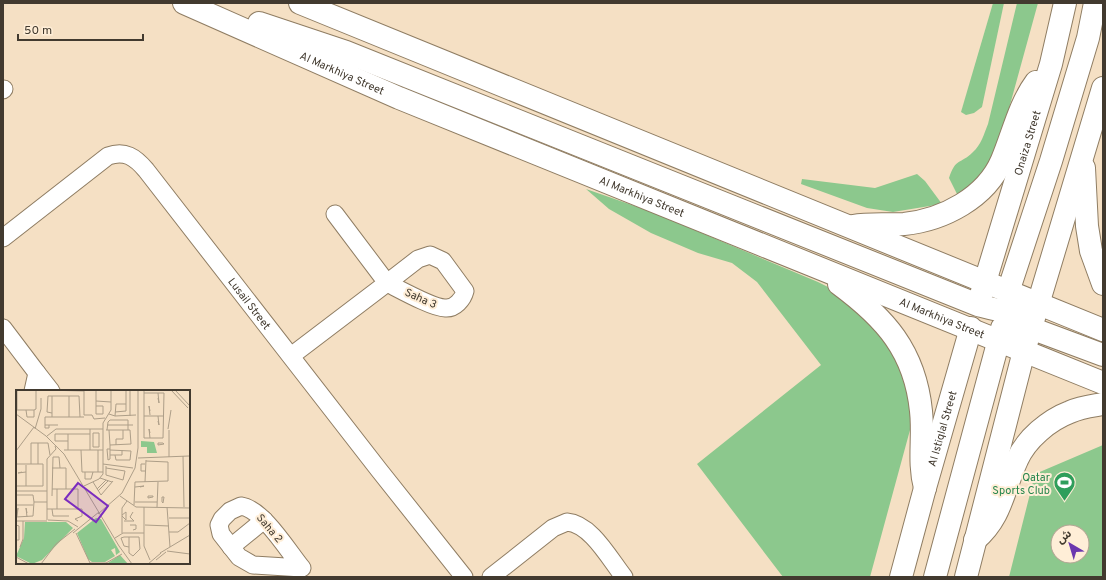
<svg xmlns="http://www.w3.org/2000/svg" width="1106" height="580" font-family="Overpass,'Noto Sans Arabic',sans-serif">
<rect width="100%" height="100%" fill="#f5e0c4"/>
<g fill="#8cc88d" fill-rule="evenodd">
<path d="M 993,3 L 1004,3 L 982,107 L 974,113 L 966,115 L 961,112 Z"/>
<path d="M 1017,3 L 1038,3 L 1005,123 L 984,174 L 958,196 L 949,178 C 956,157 960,165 973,152 C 981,145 984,134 988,124 Z"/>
<path d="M 917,174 L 925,181 L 942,204 L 893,212 L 867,208 L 801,184 L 802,179 L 875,188 Z"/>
<path d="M 586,189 L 652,212 L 818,282 L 848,297 L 864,310 L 904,368 L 912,399 L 910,430 L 870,577 L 783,577 L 697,464 L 821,365 L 757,282 L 732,263 L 698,253 L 651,233 L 609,209 Z"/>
<path d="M 1103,445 L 1103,577 L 1009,577 L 1035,474 ZM 1058,532 L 1082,532 L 1082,556 L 1058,556 Z"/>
</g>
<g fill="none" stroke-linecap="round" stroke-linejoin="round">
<defs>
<g id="street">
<path d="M 3,90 L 4,89"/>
<path id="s1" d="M 3,238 L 108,156 C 125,150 135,157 146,170 L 379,470 L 464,577"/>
<path d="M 430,255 L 443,261 L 465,291 C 463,299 455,309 445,308 C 433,308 399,289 387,283 L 418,259 Z"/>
<path d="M 3,328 L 37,373"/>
<path d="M 291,356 L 387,283 L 335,214"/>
<path d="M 33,391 L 37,373 L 51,391"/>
<path d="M 241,506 C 263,509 288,551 302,568 L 253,565 L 239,557 L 221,534 L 219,525 L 222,519 L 230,511 Z"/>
<path d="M 231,547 L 264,520"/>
<path d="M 491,577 L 553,528 L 567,522 C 591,524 609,558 624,577"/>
</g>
<g id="primary">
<path id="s2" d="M 901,577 L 925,488 L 971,328"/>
<path d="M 966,577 L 1024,351"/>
</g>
<g id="highway">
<path id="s3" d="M 184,3 L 399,98 L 1103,383"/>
<path d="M 300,3 L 1103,330"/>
<path d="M 259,23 L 346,52 L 978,305 C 997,310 1021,318 1037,303"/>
<path d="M 1084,168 L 1087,226 L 1091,251 L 1103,284"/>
<path d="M 853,226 C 870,223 887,225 904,224 C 943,220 986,198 1002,160 C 1013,134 1019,105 1036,82"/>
<path d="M 839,284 C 885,318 915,351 921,411 C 924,437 918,462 925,488"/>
<path id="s4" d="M 981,295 L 1051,64 L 1065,3"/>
<path d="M 1017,323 L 1103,355"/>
<path d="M 1024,351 L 1011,322 L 1008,292 L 1051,161 L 1088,38 L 1095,3"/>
<path d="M 1024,351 L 1103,88"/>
<path d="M 975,540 C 1002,517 1003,490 1017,460 C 1026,439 1049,420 1070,412 C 1081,407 1092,406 1103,404"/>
<path d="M 935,577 L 1002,328"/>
</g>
</defs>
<use href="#street" stroke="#8f7d63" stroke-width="19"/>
<use href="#primary" stroke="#8f7d63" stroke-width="24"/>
<use href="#highway" stroke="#8f7d63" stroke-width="24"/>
<use href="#street" stroke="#fff" stroke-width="17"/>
<use href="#primary" stroke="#fff" stroke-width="22"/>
<use href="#highway" stroke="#fff" stroke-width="22"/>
</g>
<defs>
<symbol id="stadium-pin" viewBox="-11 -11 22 30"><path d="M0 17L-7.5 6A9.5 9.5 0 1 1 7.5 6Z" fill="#2e9e5b" stroke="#ffeed7"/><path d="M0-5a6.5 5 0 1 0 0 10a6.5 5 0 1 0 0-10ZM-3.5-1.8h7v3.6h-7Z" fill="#fff"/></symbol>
</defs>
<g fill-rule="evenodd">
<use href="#stadium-pin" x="1052" y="470" width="25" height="34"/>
</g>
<g text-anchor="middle" stroke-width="4" stroke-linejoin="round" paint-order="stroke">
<g font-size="11" fill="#423a2f" stroke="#ffeed7">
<text dy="4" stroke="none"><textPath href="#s3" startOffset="173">Al Markhiya Street</textPath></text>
<text dy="4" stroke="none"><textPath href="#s4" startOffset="159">Onaiza Street</textPath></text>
<text dy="4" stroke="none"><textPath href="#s3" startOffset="497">Al Markhiya Street</textPath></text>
<text transform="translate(421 298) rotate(24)" y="4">Saha 3</text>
<text dy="4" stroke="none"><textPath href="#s1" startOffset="346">Lusail Street</textPath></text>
<text dy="4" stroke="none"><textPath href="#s3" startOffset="821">Al Markhiya Street</textPath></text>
<text dy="4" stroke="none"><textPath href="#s2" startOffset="154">Al Istiqlal Street</textPath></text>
<text transform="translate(270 528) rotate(50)" y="4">Saha 2</text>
</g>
<g font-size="11" fill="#27864d" stroke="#ffeed7" text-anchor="end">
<text x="1050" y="481">Qatar<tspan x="1050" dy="13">Sports Club</tspan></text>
</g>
</g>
<g transform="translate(16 390)">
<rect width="174" height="174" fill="#f5e0c4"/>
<path d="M 125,51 L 138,52 L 141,63 L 131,63 L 131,57 L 125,57 ZM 80,128 L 85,129 L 104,162 L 100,165 L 99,158 L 95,160 L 99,166 L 89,172 L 76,172 L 72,169 L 61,143 ZM 104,165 L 112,174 L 92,174 L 92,173 Z" fill="#8cc88d"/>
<path d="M 9,132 L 50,132 L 57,138 L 26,170 L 16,174 L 0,166 L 8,148 Z" fill="#8cc88d"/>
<path fill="none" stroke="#ad9e88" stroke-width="1" d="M 1,0 L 1,20 L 18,20 L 20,19 L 20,0M 28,0 L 68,1M 68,0 L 68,25M 114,0 L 114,26M 128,0 L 128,48 L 147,48 L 148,3M 155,0 L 172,18M 159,0 L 174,16M 128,3 L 148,3M 142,3 L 143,13 L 142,8M 80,11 L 95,12M 80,16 L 87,16 L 87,24 L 80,24 L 80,0M 10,20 L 11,27 L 18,27 L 18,20M 134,21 L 133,16 L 134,25M 99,22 L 110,21 L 110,0M 36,23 L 31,22 L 32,6 L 63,6 L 64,27M 0,24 L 30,46 L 48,64 L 103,156 L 116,174M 93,24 L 99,26 L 120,25M 68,25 L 76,25 L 78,29 L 89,28M 174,25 L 174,62M 99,26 L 100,14 L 110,14M 128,26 L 148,26M 142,26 L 143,35 L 142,31M 36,27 L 36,6M 53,27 L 53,6M 29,35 L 42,35M 33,35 L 33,38 L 29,38 L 29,27 L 68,27M 91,35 L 117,35M 19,39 L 25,19 L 25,8M 152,39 L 155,20M 90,40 L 114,40 L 115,54 L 94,55 L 93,40M 91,40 L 92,32 L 94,30 L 112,30 L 112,40M 153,40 L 153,67M 77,43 L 83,43 L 83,57 L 77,57 ZM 134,43 L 133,39 L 134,48M 52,44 L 52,60M 31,46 L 40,39 L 87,39M 52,51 L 39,51 L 39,44 L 74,44M 142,53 L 147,53 L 148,54 L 142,55 ZM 94,55 L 94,69 L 92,70 L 91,59 L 94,59M 100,55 L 100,49 L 107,49 L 107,40M 48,60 L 87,60M 65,60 L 66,82 L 87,82M 74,60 L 74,39M 94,60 L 115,61 L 114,70 L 100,70 L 99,65M 0,61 L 18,37M 94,65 L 106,65 L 106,60M 167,66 L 168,117M 122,68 L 173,66M 0,74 L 27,74M 15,74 L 15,53 L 32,53 L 34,65M 22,74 L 22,53M 87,74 L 117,78M 129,74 L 125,74 L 125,81 L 129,81M 10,75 L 10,96M 90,76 L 90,85 L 107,90 L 109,81 L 90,78M 36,78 L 50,78 L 50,99M 6,82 L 2,83 L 10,82M 69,82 L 69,89 L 75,89 L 77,82M 82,82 L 82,60M 84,88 L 96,92M 77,92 L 85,105 L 97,91M 129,92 L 130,70M 0,96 L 27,96 L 27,74M 68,96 L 83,89 L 87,84 L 87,33 L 95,20 L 95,0M 119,97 L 128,96 L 124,97M 36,99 L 62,99 L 62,119M 81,99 L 90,90M 0,101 L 31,101M 82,101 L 92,91M 0,105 L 17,105 L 18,112 L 17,126 L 0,127M 36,106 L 37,67 L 43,67 L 44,78M 104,106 L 120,117 L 174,118M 132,106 L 137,106 L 137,107 L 132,108 ZM 146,107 L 148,107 L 147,113 L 146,112 ZM 18,112 L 31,112M 119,112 L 141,112M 0,115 L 17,115M 118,115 L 119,92 L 152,91 L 152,72 L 130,71M 128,117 L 128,156 L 134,170M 141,117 L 142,92M 151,117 L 154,157M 31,119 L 66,119 L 66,126 L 59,129 L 62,131M 36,119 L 37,126 L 53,126M 41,119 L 41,99M 1,123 L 2,118 L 1,127M 11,123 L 10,118 L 11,127M 82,124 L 106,103 L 119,78 L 122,58 L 122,0M 106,125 L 110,122 L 110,130 L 106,126M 153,128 L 174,128M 31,130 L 31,69 L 40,59 L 39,56M 32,130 L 52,131 L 62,137M 0,131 L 31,131M 108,131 L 118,131 L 114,127 L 117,122M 0,135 L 3,136 L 3,150 L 0,150M 114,135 L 120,135 L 120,139 L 117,140M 129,135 L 153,136M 153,142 L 162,142 L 174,133M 57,143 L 83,122M 60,143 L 74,173 L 90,173 L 106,164M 106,143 L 106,118 L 111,111M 99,148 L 107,143 L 128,143M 4,157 L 7,149 L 7,131M 113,157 L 108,156 L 105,148 L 108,147 L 123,147 L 124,159 L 117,166 L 113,163 L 113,147M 151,161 L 174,164M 144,163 L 174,145M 0,167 L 13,174M 140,170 L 150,162M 25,174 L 40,154 L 59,139M 132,174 L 145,163"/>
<path fill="#7b2cbf" fill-opacity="0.15" stroke="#7b2cbf" stroke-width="2" d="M 62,93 L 92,116 L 80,132 L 49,109 Z"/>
<rect width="174" height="174" fill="none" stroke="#423a2f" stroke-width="2"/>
</g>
<rect width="1106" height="580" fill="none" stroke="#423a2f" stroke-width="8"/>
<g transform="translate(1070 544) rotate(322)"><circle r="19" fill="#ffeed7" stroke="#b3a694"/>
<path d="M0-3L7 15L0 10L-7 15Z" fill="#6b37ae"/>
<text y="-6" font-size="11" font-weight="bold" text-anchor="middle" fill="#423a2f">ش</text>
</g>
<path d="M18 34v6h125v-6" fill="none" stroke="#423a2f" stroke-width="2"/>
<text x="24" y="34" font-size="12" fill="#423a2f" stroke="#ffeed7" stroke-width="3" paint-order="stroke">50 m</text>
</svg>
